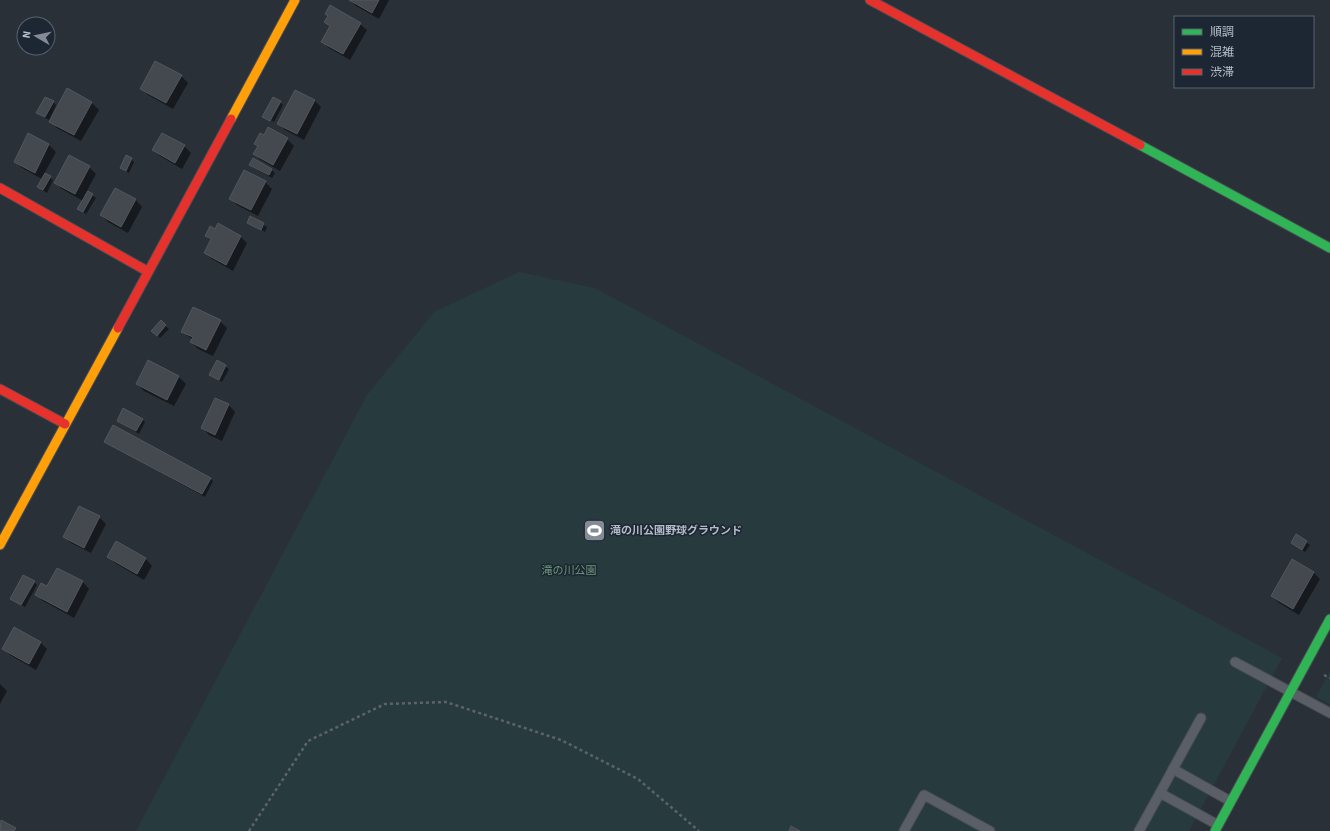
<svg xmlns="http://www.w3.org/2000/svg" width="1330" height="831" font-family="'Source Sans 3','Noto Sans JP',sans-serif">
<rect width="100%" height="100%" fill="#2a3038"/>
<g fill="#273a3e">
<path d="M 519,272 L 595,288 L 1282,658 L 1189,831 L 136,831 L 367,395 L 434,312 Z"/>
<path d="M 1330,671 L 1330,704 L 1316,697 Z"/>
</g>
<g fill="#0007">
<path d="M 350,0 L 389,0 L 379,19 L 356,6 Z"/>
<path d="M 329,17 L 360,24 L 367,30 L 350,60 L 329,48 L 322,41 L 330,27 L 326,22 Z"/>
<path d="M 181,76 L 188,83 L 173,109 L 148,95 L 141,88 Z"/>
<path d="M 68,90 L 92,103 L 99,110 L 81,141 L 57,128 L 51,121 Z"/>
<path d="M 314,100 L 321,107 L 304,140 L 285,130 L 279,124 Z"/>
<path d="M 53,102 L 56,105 L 49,120 L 38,113 Z"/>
<path d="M 280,102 L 283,105 L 274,122 L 265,117 Z"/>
<path d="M 162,134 L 184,146 L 191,153 L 182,169 L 160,156 L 153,150 Z"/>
<path d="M 29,135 L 49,145 L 56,152 L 44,174 L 53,180 L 47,193 L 38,187 L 42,179 L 22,168 L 15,161 Z"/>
<path d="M 287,139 L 294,146 L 280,171 L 261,160 L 254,154 L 258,147 L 255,143 Z"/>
<path d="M 131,159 L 134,162 L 129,173 L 121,168 Z"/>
<path d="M 253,160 L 272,170 L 275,173 L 272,178 L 254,168 L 250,165 Z"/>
<path d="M 89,167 L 96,174 L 84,196 L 85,197 L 88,192 L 96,198 L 86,214 L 79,209 L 83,201 L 62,189 L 55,183 Z"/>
<path d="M 265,182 L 272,189 L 258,216 L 237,205 L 231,199 Z"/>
<path d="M 115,189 L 136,200 L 142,207 L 128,233 L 108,222 L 101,215 Z"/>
<path d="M 251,218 L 267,227 L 265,232 L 248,222 Z"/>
<path d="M 206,236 L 241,237 L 247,243 L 233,271 L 212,259 L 205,253 L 211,241 Z"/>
<path d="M 220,321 L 227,328 L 213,356 L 198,349 L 191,342 L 193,340 L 183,332 Z"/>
<path d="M 161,322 L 169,329 L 160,338 L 153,331 Z"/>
<path d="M 149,361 L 179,377 L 186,384 L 174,406 L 144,391 L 137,384 Z"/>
<path d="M 218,362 L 229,369 L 222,382 L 211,375 Z"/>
<path d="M 216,399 L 229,405 L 235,412 L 222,441 L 209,435 L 203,428 Z"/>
<path d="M 142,419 L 145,422 L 139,434 L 118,421 Z"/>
<path d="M 105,442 L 210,478 L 213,481 L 205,497 Z"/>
<path d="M 99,517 L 106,524 L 91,553 L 71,543 L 64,536 Z"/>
<path d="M 1296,536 L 1310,545 L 1305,552 L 1292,543 Z"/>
<path d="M 116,542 L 146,559 L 152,566 L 144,580 L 115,563 L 108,557 Z"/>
<path d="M 58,569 L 83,582 L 89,589 L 74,618 L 43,601 L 36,594 L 48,588 Z"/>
<path d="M 1313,572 L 1320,579 L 1299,615 L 1279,603 L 1272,596 Z"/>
<path d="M 34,582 L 37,585 L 25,607 L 11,598 Z"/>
<path d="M 41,643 L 47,649 L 36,670 L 10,655 L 4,648 Z"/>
<path d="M 0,684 L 7,691 L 0,704 Z"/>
</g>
<g fill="#444950" stroke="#52575f">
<path d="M 349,0 L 379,0 L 372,13 Z"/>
<path d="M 330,5 L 361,23 L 343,54 L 321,42 L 330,26 L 324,22 L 328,16 L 325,14 Z"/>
<path d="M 155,61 L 182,75 L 166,103 L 140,89 Z"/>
<path d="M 67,88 L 92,102 L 74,135 L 49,122 Z"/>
<path d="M 295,90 L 315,100 L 297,134 L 277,124 Z"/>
<path d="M 45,97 L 54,101 L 45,117 L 36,113 Z"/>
<path d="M 273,97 L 281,101 L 270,121 L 262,117 Z"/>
<path d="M 268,127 L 288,138 L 273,165 L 253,154 L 258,146 L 254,144 L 260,133 L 264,135 Z"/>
<path d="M 28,133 L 49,144 L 35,173 L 14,162 Z"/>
<path d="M 162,133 L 185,145 L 175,163 L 152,150 Z"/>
<path d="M 69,155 L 90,166 L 75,194 L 54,183 Z"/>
<path d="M 126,155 L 132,158 L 126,171 L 120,168 Z"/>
<path d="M 253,158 L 272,169 L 269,175 L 249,165 Z"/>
<path d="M 244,170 L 266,181 L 251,210 L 229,199 Z"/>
<path d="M 45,173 L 51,176 L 43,190 L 37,187 Z"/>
<path d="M 115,188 L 136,199 L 121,227 L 100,215 Z"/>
<path d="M 88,191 L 93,194 L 83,212 L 77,209 Z"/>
<path d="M 250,216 L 264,223 L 261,230 L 247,223 Z"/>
<path d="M 218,223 L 241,236 L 226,265 L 204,253 L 211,239 L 205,236 L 210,226 L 215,229 Z"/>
<path d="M 193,307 L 221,320 L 206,350 L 190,342 L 193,337 L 181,332 Z"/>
<path d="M 161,320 L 166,325 L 157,336 L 151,331 Z"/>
<path d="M 148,360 L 179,376 L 167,400 L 136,384 Z"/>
<path d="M 217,360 L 226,365 L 219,380 L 209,375 Z"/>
<path d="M 215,398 L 229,404 L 215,435 L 201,428 Z"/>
<path d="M 123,408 L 143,419 L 136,431 L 117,421 Z"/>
<path d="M 113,425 L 211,478 L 202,494 L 104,442 Z"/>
<path d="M 79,506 L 100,516 L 84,548 L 63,537 Z"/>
<path d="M 1296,534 L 1307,541 L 1302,550 L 1291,543 Z"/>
<path d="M 116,541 L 146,558 L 137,574 L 107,557 Z"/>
<path d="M 1292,559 L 1314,572 L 1293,609 L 1271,596 Z"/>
<path d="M 57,568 L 83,581 L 67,612 L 35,595 L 41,583 L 47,586 Z"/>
<path d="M 23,575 L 35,581 L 21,605 L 10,599 Z"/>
<path d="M 14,627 L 41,642 L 29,664 L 2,649 Z"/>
<path d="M 1,820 L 16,828 L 14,831 L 0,831 Z"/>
<path d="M 791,826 L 800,831 L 789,831 Z"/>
</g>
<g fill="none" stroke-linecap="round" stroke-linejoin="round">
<defs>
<g id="lane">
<path d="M 1235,662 L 1330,713"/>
<path d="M 1173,769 L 1201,718"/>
<path d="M 1218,825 L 1160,793 L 1173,769 L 1230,801"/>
<path d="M 904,831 L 924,795 L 990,831"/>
<path d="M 1139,831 L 1160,793"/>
</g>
<g id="fast">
<path d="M 1140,145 L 1330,248"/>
<path d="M 1215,831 L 1330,619"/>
</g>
<g id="slow">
<path d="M 231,119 L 295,0"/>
<path d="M 0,545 L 118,328"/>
</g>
<g id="jam">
<path d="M 870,0 L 1140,145"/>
<path d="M 0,188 L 147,271"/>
<path d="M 118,328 L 231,119"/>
<path d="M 0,389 L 65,424"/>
</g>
</defs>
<use href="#lane" stroke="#484c53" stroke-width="11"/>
<use href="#fast" stroke="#484c53" stroke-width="11"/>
<use href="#slow" stroke="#484c53" stroke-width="11"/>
<use href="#jam" stroke="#484c53" stroke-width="11"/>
<g stroke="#5d636a" stroke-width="2.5" stroke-dasharray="3 3" stroke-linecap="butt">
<path d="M 1324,675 L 1330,678"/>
<path d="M 249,831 L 308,741 L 385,704 L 446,702 L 561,740 L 638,779 L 699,831"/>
</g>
<use href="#lane" stroke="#5a5e66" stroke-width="9"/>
<use href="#fast" stroke="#30b455" stroke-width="9"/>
<use href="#slow" stroke="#ff9f0a" stroke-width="9"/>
<use href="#jam" stroke="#e5322d" stroke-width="9"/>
</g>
<defs>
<symbol id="stadium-square" viewBox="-11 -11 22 22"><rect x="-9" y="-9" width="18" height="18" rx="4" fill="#848b96" stroke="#1d2633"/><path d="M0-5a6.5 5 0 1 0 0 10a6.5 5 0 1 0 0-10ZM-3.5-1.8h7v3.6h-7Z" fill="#fff"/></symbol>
</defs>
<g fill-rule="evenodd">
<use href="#stadium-square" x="582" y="518" width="25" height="25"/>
</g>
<g text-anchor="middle" stroke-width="3" stroke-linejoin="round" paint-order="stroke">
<g font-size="11" font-weight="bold" fill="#b4bcc9" stroke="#1d2633" text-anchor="start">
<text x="610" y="534">滝の川公園野球グラウンド</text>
</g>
<g font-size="11" fill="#6b9a76" stroke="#1d2633">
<text x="569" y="574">滝の川公園</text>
</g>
</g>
<rect x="1174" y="16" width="140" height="72" fill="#1d2633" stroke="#59626f"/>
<rect x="1182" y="29" width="20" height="6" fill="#30b455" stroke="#59626f"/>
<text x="1210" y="36" font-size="12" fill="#b4bcc9">順調</text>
<rect x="1182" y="49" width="20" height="6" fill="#ff9f0a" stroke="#59626f"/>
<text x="1210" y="56" font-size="12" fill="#b4bcc9">混雑</text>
<rect x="1182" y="69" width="20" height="6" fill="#e5322d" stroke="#59626f"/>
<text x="1210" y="76" font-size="12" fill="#b4bcc9">渋滞</text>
<g transform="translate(36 36) rotate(279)"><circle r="19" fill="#1d2633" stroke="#59626f"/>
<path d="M0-3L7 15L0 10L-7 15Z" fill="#848b96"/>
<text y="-6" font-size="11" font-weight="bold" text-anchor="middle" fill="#b4bcc9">N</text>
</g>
</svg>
